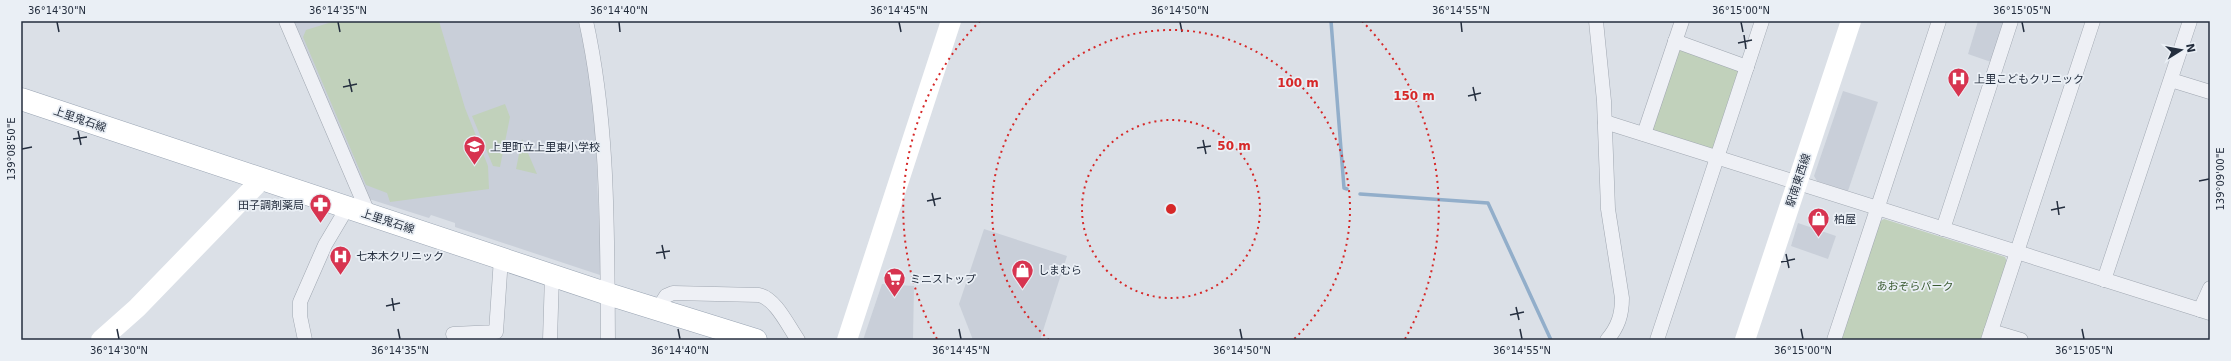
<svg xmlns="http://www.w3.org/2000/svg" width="2231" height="361" font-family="'DejaVu Sans','Noto Sans JP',sans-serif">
<rect width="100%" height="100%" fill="#dbe0e7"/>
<g fill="#c9cfd9">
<path d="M 290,21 L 582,21 L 587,46 L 596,136 L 598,203 L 603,276 L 455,227 L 455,223 L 431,215 L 429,218 L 366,198 Z"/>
<path d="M 1978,21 L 2005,21 L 1991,62 L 1968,54 Z"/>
<path d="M 1843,91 L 1878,102 L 1848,191 L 1817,181 L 1814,176 Z"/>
<path d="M 1798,223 L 1836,236 L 1828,259 L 1791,246 Z"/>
<path d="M 984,229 L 1067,256 L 1040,340 L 973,340 L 959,304 Z"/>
<path d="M 882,284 L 914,286 L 913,340 L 863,340 Z"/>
</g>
<g fill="#c1d1bb">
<path d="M 335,21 L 439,21 L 465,108 L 488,166 L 489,189 L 390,202 L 387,193 L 366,185 L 303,37 L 306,30 Z"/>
<path d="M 1682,49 L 1737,67 L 1740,72 L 1715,148 L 1710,150 L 1654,133 L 1652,128 L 1677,51 Z"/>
<path d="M 505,104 L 510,117 L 500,167 L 493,166 L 472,116 Z"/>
<path d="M 522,139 L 537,174 L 516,169 Z"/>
<path d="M 1884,219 L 2005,257 L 2007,262 L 1982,340 L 1840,340 L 1879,222 Z"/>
</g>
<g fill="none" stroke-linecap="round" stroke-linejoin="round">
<g stroke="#92aeca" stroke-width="3.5">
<path d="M 1331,21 L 1344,188 L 1347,189"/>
<path d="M 1360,194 L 1488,203 L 1551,340"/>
</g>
<defs>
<g id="street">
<path d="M 286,21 L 369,215"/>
<path d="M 586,21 C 609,125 607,234 608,340"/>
<path d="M 1596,21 L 1604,101 L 1608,209 L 1622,298 C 1622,315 1618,327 1607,340"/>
<path d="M 1675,41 L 1747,67"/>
<path d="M 2171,80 L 2210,92"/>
<path d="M 1605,122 L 2210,313"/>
<path d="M 1644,134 L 1682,21"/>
<path d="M 1943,229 L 2011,21"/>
<path d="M 2104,280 L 2190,21"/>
<path d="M 657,310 L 666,296 L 673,293 L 759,295 C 776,299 788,326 798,340"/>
<path d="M 2200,310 L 2210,288"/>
<path d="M 1991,331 L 2021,340"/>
<path d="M 453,334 L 496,332 L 501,258"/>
<path d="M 305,340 L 300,316 L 300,302 L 325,245 L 347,208"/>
<path d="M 550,340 L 552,275"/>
<path d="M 1657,340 L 1762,21"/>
<path d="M 1834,340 L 1939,21"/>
<path d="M 1988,340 L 2093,21"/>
</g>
<path id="primary" d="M 21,99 L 608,294 L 756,340"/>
</defs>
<use href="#street" stroke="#a0a7b1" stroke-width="15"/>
<use href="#primary" stroke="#99a4b3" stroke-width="23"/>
<use href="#street" stroke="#eef0f5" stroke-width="14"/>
<g stroke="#fff" stroke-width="20">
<path d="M 101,340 L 137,308 L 261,180"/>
<path d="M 847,340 L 951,21"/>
<path d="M 1745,340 L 1851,21"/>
</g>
<use href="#primary" stroke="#fff" stroke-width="22"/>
</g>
<path fill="none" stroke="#242e3e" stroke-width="1.5" d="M 57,22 L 59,32M 338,22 L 340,32M 619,22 L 620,32M 899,22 L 901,32M 1180,22 L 1182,32M 1461,22 L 1462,32M 1741,22 L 1743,32M 2022,22 L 2024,32M 1744,35 L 1746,49M 1738,43 L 1752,40M 349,79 L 352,92M 343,87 L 357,84M 1473,87 L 1476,101M 1468,96 L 1481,93M 78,131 L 81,145M 73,139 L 87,137M 1203,140 L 1206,154M 1197,148 L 1211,146M 22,149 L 32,147M 2199,181 L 2209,179M 932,193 L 935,206M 927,201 L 941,198M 2057,201 L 2059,215M 2051,210 L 2065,207M 662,245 L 665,259M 656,253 L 670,251M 1786,254 L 1789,268M 1781,262 L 1795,259M 392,298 L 394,311M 386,306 L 400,303M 1516,307 L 1519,320M 1510,315 L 1524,312M 117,329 L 119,339M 398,329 L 400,339M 678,329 L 680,339M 959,329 L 961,339M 1240,329 L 1242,339M 1520,329 L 1522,339M 1801,329 L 1803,339M 2082,329 L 2084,339"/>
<g fill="none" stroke="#d62828" stroke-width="2" stroke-dasharray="2 4">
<circle cx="1171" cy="209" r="89"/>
<path d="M1049 340A179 179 0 1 1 1293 340"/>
<path d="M937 339A268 268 0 0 1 980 21M1362 21A268 268 0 0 1 1405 339"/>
</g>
<defs>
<symbol id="hospital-pin" viewBox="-11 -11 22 30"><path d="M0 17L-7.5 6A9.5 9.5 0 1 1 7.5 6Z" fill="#d73450" stroke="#eaeff5"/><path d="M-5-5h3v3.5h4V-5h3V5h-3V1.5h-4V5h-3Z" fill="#fff"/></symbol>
<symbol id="school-pin" viewBox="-11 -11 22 30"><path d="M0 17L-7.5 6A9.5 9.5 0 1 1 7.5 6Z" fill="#d73450" stroke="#eaeff5"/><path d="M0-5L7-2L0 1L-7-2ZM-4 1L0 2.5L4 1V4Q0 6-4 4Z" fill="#fff"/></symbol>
<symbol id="pharmacy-pin" viewBox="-11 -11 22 30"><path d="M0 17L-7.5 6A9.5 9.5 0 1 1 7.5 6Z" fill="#d73450" stroke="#eaeff5"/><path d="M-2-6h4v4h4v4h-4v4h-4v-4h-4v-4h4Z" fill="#fff"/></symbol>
<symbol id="shop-pin" viewBox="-11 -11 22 30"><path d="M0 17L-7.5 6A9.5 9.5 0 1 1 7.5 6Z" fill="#d73450" stroke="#eaeff5"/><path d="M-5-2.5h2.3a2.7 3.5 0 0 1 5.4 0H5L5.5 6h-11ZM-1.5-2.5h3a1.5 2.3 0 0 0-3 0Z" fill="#fff"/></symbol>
<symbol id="supermarket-pin" viewBox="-11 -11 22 30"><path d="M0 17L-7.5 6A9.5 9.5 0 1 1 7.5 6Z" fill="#d73450" stroke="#eaeff5"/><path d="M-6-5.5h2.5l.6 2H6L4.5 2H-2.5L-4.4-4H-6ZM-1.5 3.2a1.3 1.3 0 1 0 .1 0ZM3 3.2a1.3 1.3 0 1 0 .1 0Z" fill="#fff"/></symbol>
</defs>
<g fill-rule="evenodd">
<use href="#hospital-pin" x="1946" y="66" width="25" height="34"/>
<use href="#school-pin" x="462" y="134" width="25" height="34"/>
<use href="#pharmacy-pin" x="308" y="192" width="25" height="34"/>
<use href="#shop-pin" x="1806" y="206" width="25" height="34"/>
<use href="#hospital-pin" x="328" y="244" width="25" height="34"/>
<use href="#shop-pin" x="1010" y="258" width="25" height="34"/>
<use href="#supermarket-pin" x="882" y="266" width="25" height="34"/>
</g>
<g text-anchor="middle" stroke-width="3.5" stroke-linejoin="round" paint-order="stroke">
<g font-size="11" fill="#242e3e" stroke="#eaeff5" text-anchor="start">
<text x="1974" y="83">上里こどもクリニック</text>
<text x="490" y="151">上里町立上里東小学校</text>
<text x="304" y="209" text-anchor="end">田子調剤薬局</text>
<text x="1834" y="223">柏屋</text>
<text x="356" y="260">七本木クリニック</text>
<text x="1038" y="274">しまむら</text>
<text x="910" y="283">ミニストップ</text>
</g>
<g font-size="11" fill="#242e3e" stroke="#eaeff5">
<text transform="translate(80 119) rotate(19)" y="4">上里鬼石線</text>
<text transform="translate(1798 180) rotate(-72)" y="4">駅南東西線</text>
<text transform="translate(388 221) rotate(18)" y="4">上里鬼石線</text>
</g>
<g font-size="11" fill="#395a30" stroke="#eaeff5">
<text x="1915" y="290">あおぞらパーク</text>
</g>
</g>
<circle cx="1171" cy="209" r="6" fill="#d62828" stroke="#eaeff5" stroke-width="2"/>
<g font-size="12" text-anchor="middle" font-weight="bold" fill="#d62828" stroke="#eaeff5" stroke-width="3.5" stroke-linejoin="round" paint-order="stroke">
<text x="1298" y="87">100 m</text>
<text x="1414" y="100">150 m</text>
<text x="1234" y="150">50 m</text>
</g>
<rect width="2231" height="361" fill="none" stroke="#eaeff5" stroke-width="44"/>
<g transform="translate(2181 50) rotate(79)" stroke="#eaeff5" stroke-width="3" paint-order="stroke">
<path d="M0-3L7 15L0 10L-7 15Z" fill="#242e3e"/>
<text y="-6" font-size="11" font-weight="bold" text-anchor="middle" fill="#242e3e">N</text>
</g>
<rect x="22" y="22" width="2187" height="317" fill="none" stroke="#242e3e" stroke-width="1.5"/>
<g font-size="10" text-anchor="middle" fill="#242e3e">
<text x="57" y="14">36°14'30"N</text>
<text x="338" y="14">36°14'35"N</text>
<text x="619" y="14">36°14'40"N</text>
<text x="899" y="14">36°14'45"N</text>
<text x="1180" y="14">36°14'50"N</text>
<text x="1461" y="14">36°14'55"N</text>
<text x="1741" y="14">36°15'00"N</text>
<text x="2022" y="14">36°15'05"N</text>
<text transform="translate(11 149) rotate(-90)" y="4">139°08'50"E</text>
<text transform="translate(2220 179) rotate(-90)" y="4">139°09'00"E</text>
<text x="119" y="354">36°14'30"N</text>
<text x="400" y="354">36°14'35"N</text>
<text x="680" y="354">36°14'40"N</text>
<text x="961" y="354">36°14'45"N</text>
<text x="1242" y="354">36°14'50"N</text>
<text x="1522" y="354">36°14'55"N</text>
<text x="1803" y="354">36°15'00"N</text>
<text x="2084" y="354">36°15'05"N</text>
</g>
</svg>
